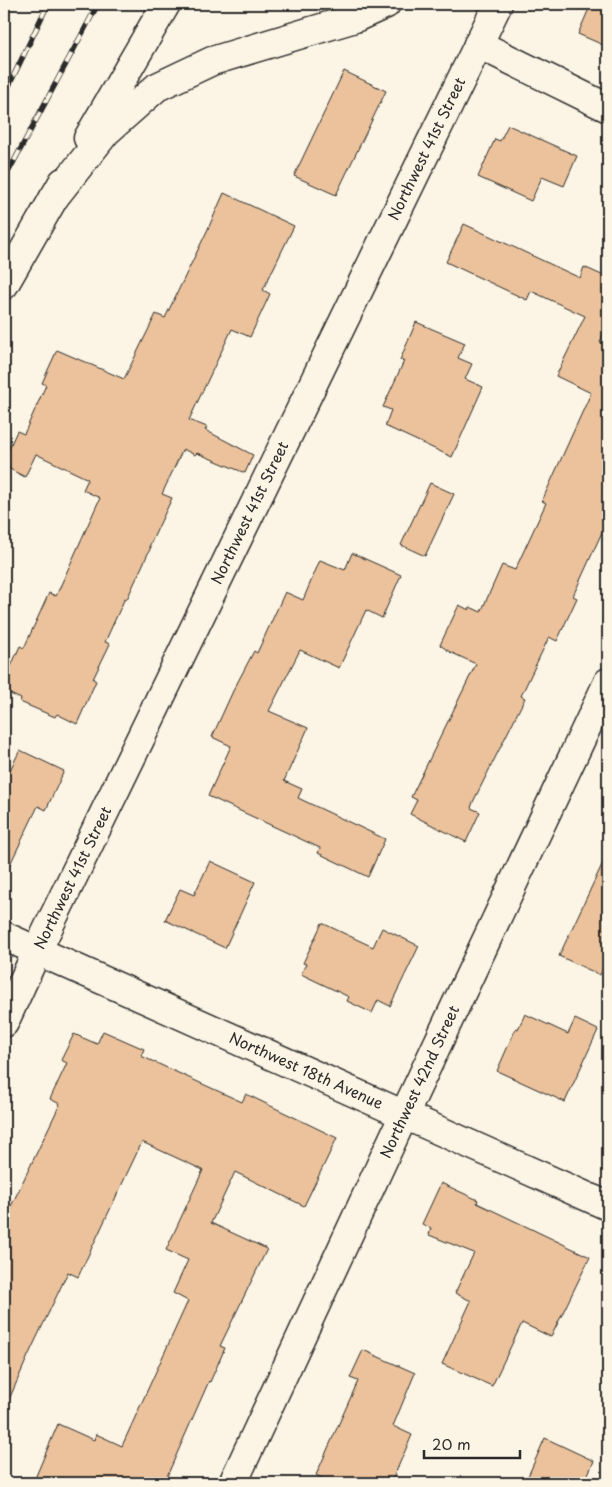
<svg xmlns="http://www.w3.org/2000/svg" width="612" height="1487" font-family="'Playpen Sans',sans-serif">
<rect width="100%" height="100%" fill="#fcf5e5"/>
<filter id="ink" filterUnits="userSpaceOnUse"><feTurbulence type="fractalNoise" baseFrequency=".02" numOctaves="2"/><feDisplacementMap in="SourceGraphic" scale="10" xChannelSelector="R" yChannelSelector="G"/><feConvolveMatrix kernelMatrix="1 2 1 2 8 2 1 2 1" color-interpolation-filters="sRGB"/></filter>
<g filter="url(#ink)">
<g fill="#ebc29b" stroke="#2b2b2b">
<path d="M 591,4 L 608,4 L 608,47 L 578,34 Z"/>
<path d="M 344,71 L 386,91 L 336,195 L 294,176 Z"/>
<path d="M 508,125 L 577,156 L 564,186 L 542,177 L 531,201 L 478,177 L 495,139 L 500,141 Z"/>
<path d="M 224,193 L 294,226 L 263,290 L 270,294 L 250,337 L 232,329 L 189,420 L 207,427 L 205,430 L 253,455 L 245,473 L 197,453 L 195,455 L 183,449 L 162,494 L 172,498 L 149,547 L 151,547 L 127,599 L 125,598 L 105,642 L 110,644 L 93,679 L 96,681 L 77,724 L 57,714 L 55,717 L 20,702 L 21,699 L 4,691 L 4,682 L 20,646 L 24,648 L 49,593 L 56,596 L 100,498 L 83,490 L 88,479 L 36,454 L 25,477 L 4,466 L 4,459 L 17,431 L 24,434 L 46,385 L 42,383 L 57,350 L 124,379 L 156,314 L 165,318 L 207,231 Z"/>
<path d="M 464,224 L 580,278 L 584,267 L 604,276 L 608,268 L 608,327 L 607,326 L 600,342 L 608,346 L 608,519 L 573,596 L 577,598 L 557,641 L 549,637 L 521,696 L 525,698 L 473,802 L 471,808 L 480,812 L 466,842 L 410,814 L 417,800 L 411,797 L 476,664 L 450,652 L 440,645 L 459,605 L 469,610 L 470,607 L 481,612 L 502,565 L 515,570 L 546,503 L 542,501 L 591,393 L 556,376 L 585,316 L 531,291 L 527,300 L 446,262 Z"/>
<path d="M 416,322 L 465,343 L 458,358 L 472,364 L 465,379 L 483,387 L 452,457 L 385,426 L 391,410 L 383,407 L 404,361 L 400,360 Z"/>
<path d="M 430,483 L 454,494 L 425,556 L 401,545 Z"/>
<path d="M 352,553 L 401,575 L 382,618 L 366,610 L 339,668 L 300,650 L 269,711 L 308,728 L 284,781 L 302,789 L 298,798 L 385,839 L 368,877 L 318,853 L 320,848 L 208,796 L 231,746 L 212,737 L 233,691 L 254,651 L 257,653 L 285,592 L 303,600 L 320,560 L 345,570 Z"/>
<path d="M 20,750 L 64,771 L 46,810 L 38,806 L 4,877 L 4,782 Z"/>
<path d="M 608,852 L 608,957 L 600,975 L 559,956 Z"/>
<path d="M 210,861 L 255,882 L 225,948 L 165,920 L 180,889 L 194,895 Z"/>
<path d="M 322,923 L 373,947 L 382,928 L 419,946 L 390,1006 L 378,1000 L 372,1013 L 347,1001 L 349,997 L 301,974 L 306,964 L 303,963 Z"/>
<path d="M 525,1014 L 568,1034 L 575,1019 L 598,1030 L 565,1102 L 497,1071 L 516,1028 L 518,1029 Z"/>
<path d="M 103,1031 L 144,1049 L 141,1056 L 242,1102 L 246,1094 L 337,1138 L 304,1206 L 235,1172 L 211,1223 L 267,1249 L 220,1346 L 225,1348 L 210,1382 L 209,1381 L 164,1483 L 33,1483 L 58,1424 L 94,1440 L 96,1434 L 122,1446 L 188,1301 L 173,1293 L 188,1260 L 166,1250 L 203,1170 L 142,1142 L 78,1277 L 68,1272 L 28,1356 L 4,1411 L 4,1221 L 60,1104 L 50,1099 L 67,1063 L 61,1060 L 74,1034 L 97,1044 Z"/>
<path d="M 441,1183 L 478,1200 L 477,1203 L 590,1257 L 551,1337 L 522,1323 L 492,1386 L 442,1364 L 471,1301 L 455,1293 L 474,1253 L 429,1235 L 431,1228 L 422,1224 Z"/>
<path d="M 363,1350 L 415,1373 L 393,1426 L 412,1435 L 391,1483 L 332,1483 L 316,1475 L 358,1381 L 350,1378 Z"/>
<path d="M 545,1438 L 594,1461 L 584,1483 L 525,1483 Z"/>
</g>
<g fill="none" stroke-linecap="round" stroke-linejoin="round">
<defs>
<g id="minor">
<path d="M 478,44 L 608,108"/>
<path d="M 4,936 L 608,1206"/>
<path d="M 233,1483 L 404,1115 L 608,682"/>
</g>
<path id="major" d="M 4,1023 L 37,951 L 498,4"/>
<g id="highway">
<path d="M 88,138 L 166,4"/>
<path d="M 53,199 L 106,132 L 157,87 L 212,61 L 355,18 L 386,4"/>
<path d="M 4,285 L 63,182"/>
</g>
</defs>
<use href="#minor" stroke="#2b2b2b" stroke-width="31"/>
<use href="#major" stroke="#2b2b2b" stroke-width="31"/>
<use href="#highway" stroke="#2b2b2b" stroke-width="31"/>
<use href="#minor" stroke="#fcf5e5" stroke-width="28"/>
<use href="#major" stroke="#fcf5e5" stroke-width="28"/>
<use href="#highway" stroke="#fcf5e5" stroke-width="28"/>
<defs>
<g id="rail">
<path d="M 4,96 L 48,4"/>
<path d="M 4,180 L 98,4"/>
</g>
</defs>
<use href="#rail" stroke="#2b2b2b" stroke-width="5.5"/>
<use href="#rail" stroke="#fcf5e5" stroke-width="4" stroke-dasharray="11" stroke-linecap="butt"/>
</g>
</g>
<g text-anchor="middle" stroke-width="4" stroke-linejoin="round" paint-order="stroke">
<g font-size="15" fill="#2b2b2b" stroke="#fcf5e5">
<text transform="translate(427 149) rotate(-64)" y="5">Northwest 41st Street</text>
<text transform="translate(250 513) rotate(-64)" y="5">Northwest 41st Street</text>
<text transform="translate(73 878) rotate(-64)" y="5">Northwest 41st Street</text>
<text transform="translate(306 1071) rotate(24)" y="5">Northwest 18th Avenue</text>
<text transform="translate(420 1082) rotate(-65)" y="5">Northwest 42nd Street</text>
</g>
</g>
<rect width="612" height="1487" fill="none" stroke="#fcf5e5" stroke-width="20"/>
<rect x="10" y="10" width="592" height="1467" fill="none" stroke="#2b2b2b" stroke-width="2" filter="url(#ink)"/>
<path d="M424 1450v8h96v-8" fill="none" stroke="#2b2b2b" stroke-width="2.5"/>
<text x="432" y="1450" font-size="15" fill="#2b2b2b" stroke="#fcf5e5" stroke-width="4" paint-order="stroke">20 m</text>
</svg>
